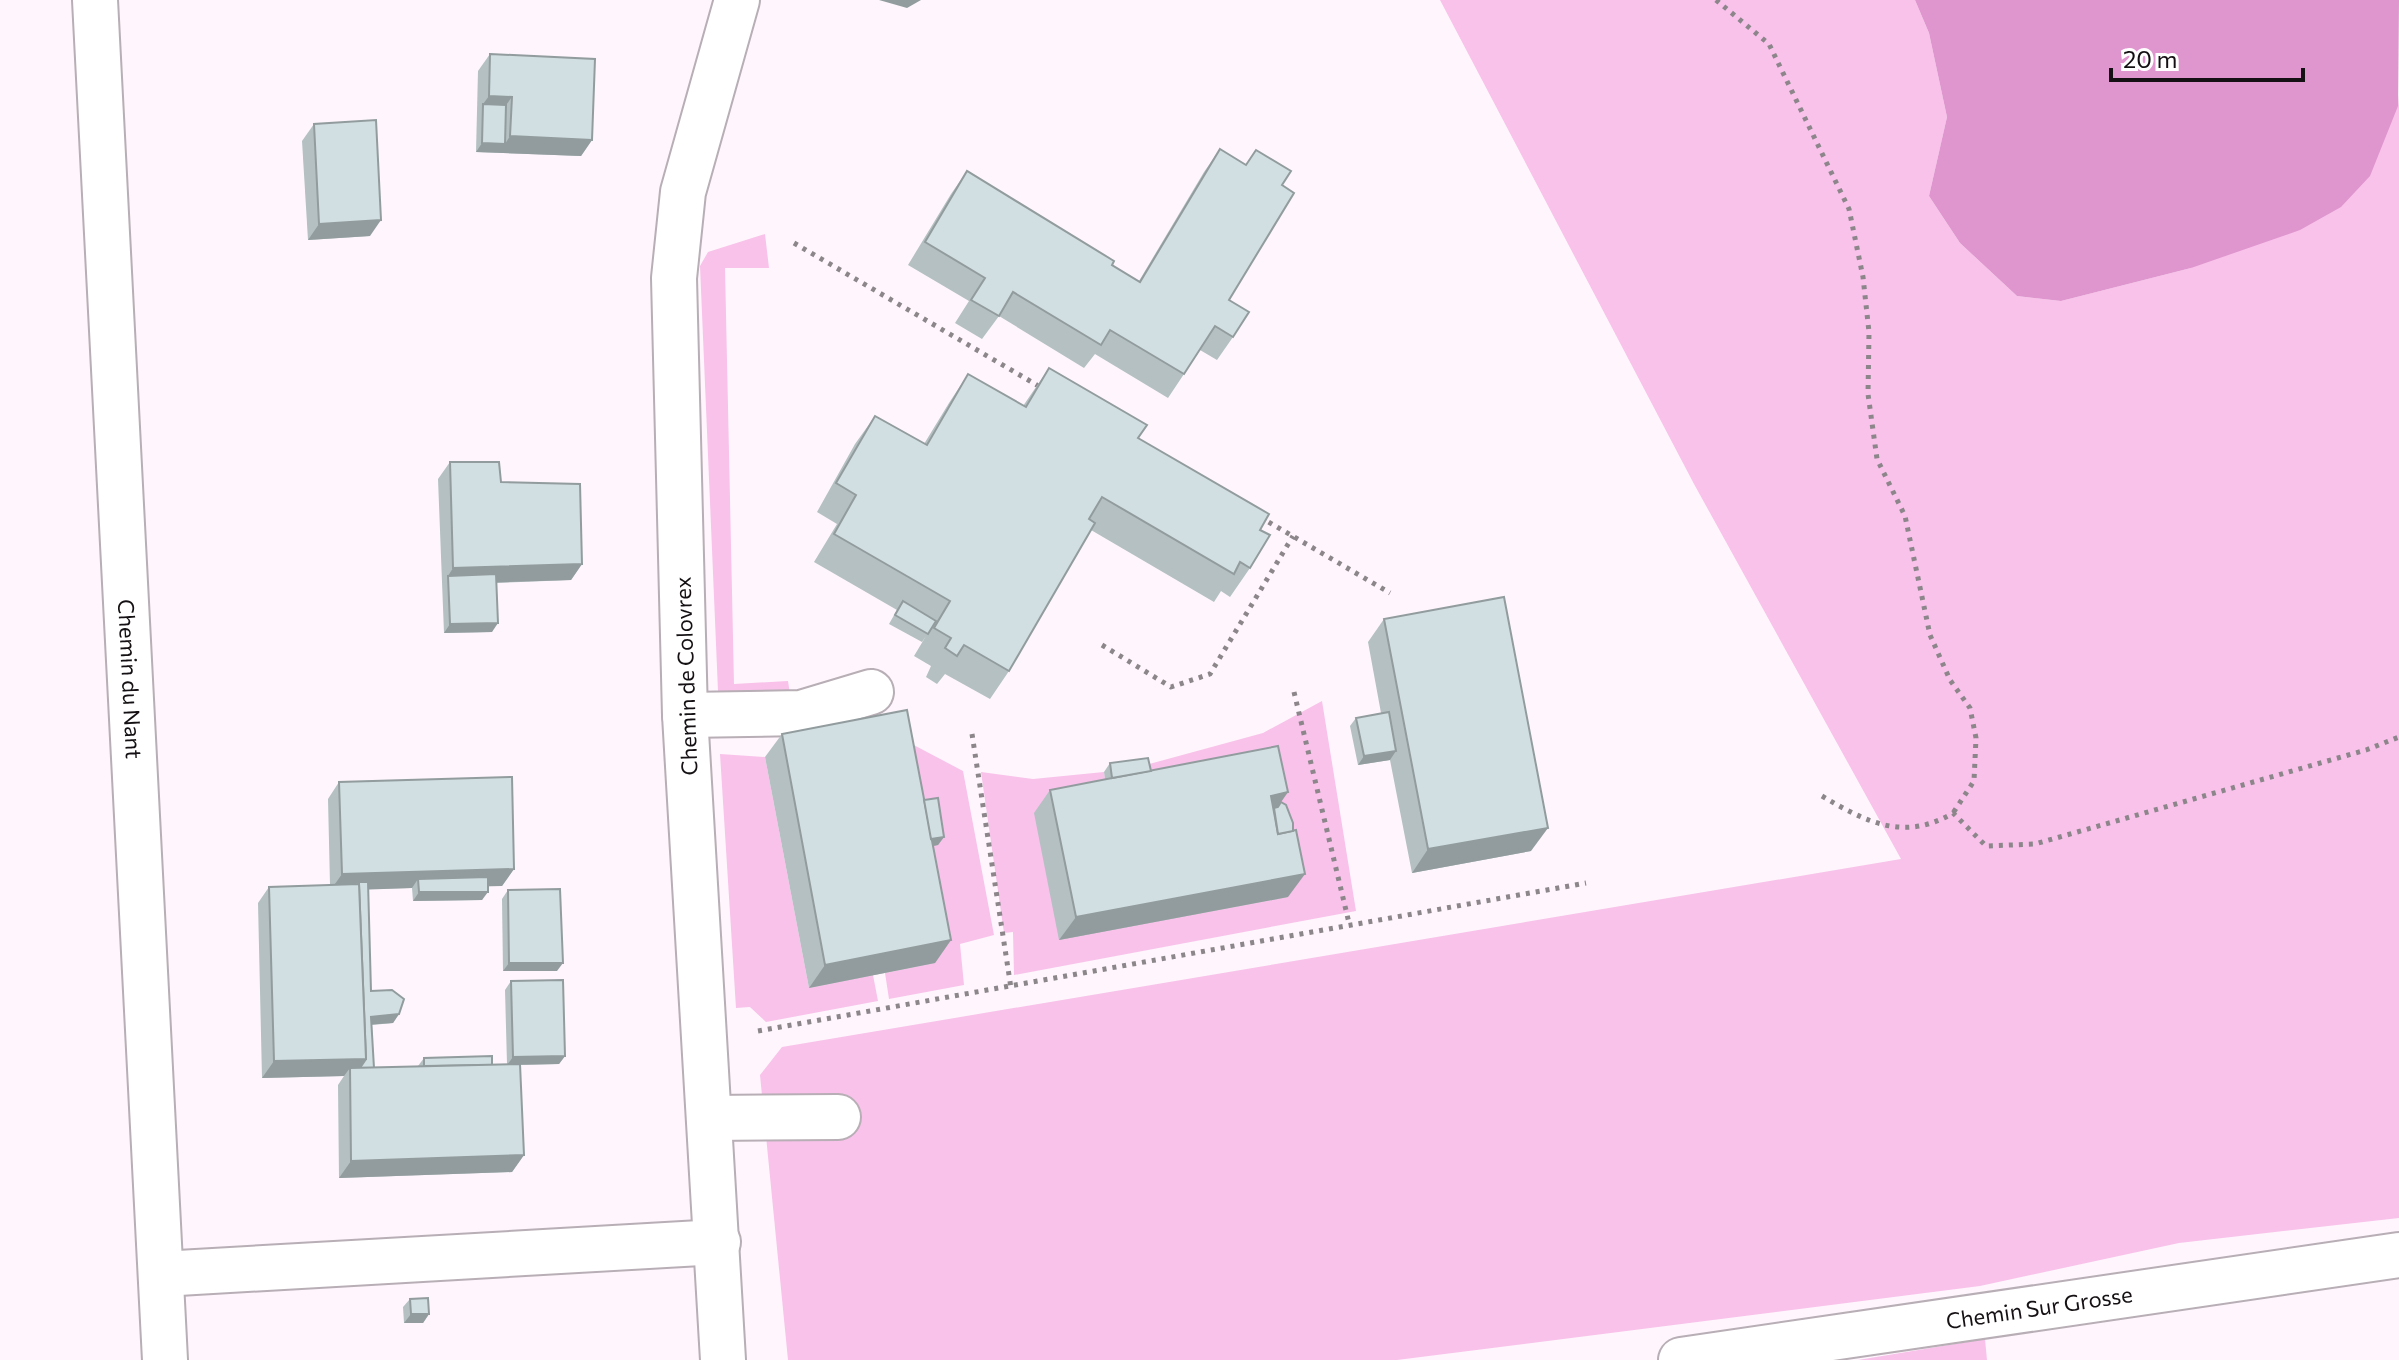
<svg xmlns="http://www.w3.org/2000/svg" width="2399" height="1360" font-family="Commissioner,sans-serif">
<rect width="100%" height="100%" fill="#fef6fc"/>
<g fill="#f8c2ea">
<path d="M 1440,0 L 1915,0 L 1929,33 L 1947,117 L 1929,196 L 1960,243 L 2017,296 L 2061,301 L 2191,268 L 2398,106 L 2399,95 L 2399,1218 L 2179,1243 L 1980,1286 L 1397,1360 L 788,1360 L 760,1075 L 782,1047 L 1901,859 L 1694,484 Z"/>
<path d="M 765,234 L 769,268 L 725,268 L 734,684 L 788,681 L 790,694 L 724,699 L 718,691 L 700,266 L 708,252 Z"/>
<path d="M 1322,701 L 1356,911 L 1014,975 L 1013,932 L 1004,933 L 981,772 L 1033,779 L 1104,772 L 1108,799 L 1060,939 L 1288,897 L 1146,791 L 1142,766 L 1263,733 Z"/>
<path d="M 891,733 L 963,771 L 994,935 L 960,944 L 964,985 L 889,999 L 885,973 L 934,963 Z"/>
<path d="M 720,754 L 765,757 L 809,988 L 873,975 L 878,1001 L 766,1022 L 750,1007 L 736,1008 Z"/>
<path d="M 1985,1339 L 1987,1360 L 1858,1360 Z"/>
</g>
<path fill="#df95cd" d="M 1915,0 L 2399,0 L 2398,106 L 2370,176 L 2341,207 L 2300,230 L 2191,268 L 2061,301 L 2017,296 L 1960,243 L 1929,196 L 1947,117 L 1929,33 Z"/>
<g fill="none" stroke-linecap="round" stroke-linejoin="round">
<defs>
<g id="minor">
<path id="s1" d="M 95,0 L 165,1360"/>
<path d="M 685,715 L 801,713 L 871,692"/>
<path d="M 710,1118 L 838,1117"/>
<path d="M 161,1274 L 718,1242"/>
<path d="M 723,1360 L 685,715 L 674,278 L 683,192 L 737,0"/>
<path id="s2" d="M 1681,1360 L 2399,1255"/>
</g>
</defs>
<use href="#minor" stroke="#b8aeb5" stroke-width="48"/>
<g stroke="#8c868b" stroke-width="5" stroke-dasharray="4 6" stroke-linecap="butt">
<path d="M 1716,0 L 1769,44 L 1849,209 L 1863,277 L 1869,332 L 1868,394 L 1877,459 L 1905,516 L 1930,635 L 1950,680 L 1970,708 L 1976,738 L 1974,781 L 1953,813"/>
<path d="M 794,243 L 1042,388"/>
<path d="M 1260,517 L 1390,593"/>
<path d="M 1102,645 L 1171,687 L 1210,674 L 1293,536"/>
<path d="M 1294,692 L 1349,923"/>
<path d="M 972,734 L 1011,988"/>
<path d="M 1822,796 C 1866,822 1904,842 1953,813 L 1986,846 L 2035,844 L 2366,750 L 2399,737"/>
<path d="M 758,1031 L 1586,883"/>
</g>
<use href="#minor" stroke="#fff" stroke-width="44"/>
</g>
<g fill="#b4c0c2">
<path d="M 490,54 L 592,140 L 581,156 L 476,152 L 478,71 Z"/>
<path d="M 314,124 L 370,236 L 308,240 L 302,141 Z"/>
<path d="M 1220,149 L 1246,165 L 1256,150 L 1282,185 L 1229,300 L 1233,337 L 1217,360 L 1200,350 L 1168,398 L 1095,354 L 1084,368 L 999,316 L 982,339 L 955,323 L 969,301 L 908,265 L 951,194 L 967,171 L 1112,265 L 1139,281 L 1204,172 Z"/>
<path d="M 1049,368 L 1138,438 L 1260,530 L 1250,568 L 1230,597 L 1221,591 L 1214,602 L 1091,530 L 1009,671 L 990,699 L 945,674 L 937,684 L 926,677 L 931,666 L 914,656 L 926,636 L 922,642 L 889,624 L 897,610 L 814,562 L 837,524 L 817,512 L 855,444 L 875,416 L 924,444 L 949,403 L 968,374 L 1023,406 Z"/>
<path d="M 450,462 L 501,482 L 582,564 L 571,580 L 497,583 L 492,632 L 444,633 L 438,479 Z"/>
<path d="M 1384,619 L 1531,851 L 1412,873 L 1390,760 L 1358,765 L 1350,726 L 1356,718 L 1381,713 L 1368,642 Z"/>
<path d="M 782,734 L 924,800 L 944,837 L 938,845 L 933,846 L 951,940 L 935,963 L 809,988 L 765,757 Z"/>
<path d="M 1110,763 L 1288,792 L 1281,802 L 1288,897 L 1059,940 L 1034,813 L 1050,790 L 1105,779 L 1104,772 Z"/>
<path d="M 339,782 L 514,869 L 502,886 L 488,886 L 482,900 L 413,901 L 412,888 L 368,889 L 371,991 L 399,1014 L 393,1023 L 372,1025 L 374,1068 L 418,1066 L 424,1058 L 492,1065 L 507,1064 L 505,990 L 511,981 L 565,1056 L 559,1064 L 520,1065 L 524,1155 L 512,1172 L 339,1178 L 338,1085 L 344,1076 L 262,1078 L 258,903 L 269,887 L 330,885 L 328,799 Z"/>
<path d="M 508,890 L 557,971 L 503,971 L 502,899 Z"/>
<path d="M 410,1299 L 429,1314 L 423,1323 L 404,1323 L 403,1307 Z"/>
</g>
<g fill="#929c9e">
<path d="M 879,0 L 921,0 L 907,8 Z"/>
<path d="M 489,96 L 512,97 L 500,113 L 483,104 Z"/>
<path d="M 510,136 L 592,140 L 581,156 L 476,152 L 482,143 L 505,144 Z"/>
<path d="M 381,220 L 370,236 L 308,240 L 319,224 Z"/>
<path d="M 582,564 L 571,580 L 448,584 L 448,576 L 453,568 Z"/>
<path d="M 498,623 L 492,632 L 444,633 L 450,624 Z"/>
<path d="M 1396,751 L 1390,760 L 1358,765 L 1364,756 Z"/>
<path d="M 1288,792 L 1272,815 L 1271,796 Z"/>
<path d="M 1548,828 L 1531,851 L 1412,873 L 1428,849 Z"/>
<path d="M 944,837 L 938,845 L 914,850 L 920,841 Z"/>
<path d="M 514,869 L 502,886 L 419,888 L 418,879 L 412,888 L 355,890 L 355,882 L 349,890 L 330,891 L 342,874 Z"/>
<path d="M 1305,874 L 1288,897 L 1059,940 L 1076,917 Z"/>
<path d="M 419,892 L 488,892 L 482,900 L 413,901 Z"/>
<path d="M 951,940 L 935,963 L 809,988 L 825,965 Z"/>
<path d="M 509,963 L 563,963 L 557,971 L 503,971 Z"/>
<path d="M 399,1014 L 393,1023 L 365,1025 L 371,1017 Z"/>
<path d="M 565,1056 L 559,1064 L 507,1065 L 513,1057 Z"/>
<path d="M 366,1059 L 354,1076 L 350,1068 L 344,1076 L 262,1078 L 274,1061 Z"/>
<path d="M 524,1155 L 512,1172 L 339,1178 L 351,1161 Z"/>
<path d="M 411,1314 L 429,1314 L 423,1323 L 404,1323 Z"/>
</g>
<g fill="#d1dfe2" stroke="#929c9e" stroke-width="2">
<path d="M 490,54 L 595,59 L 592,140 L 510,136 L 512,97 L 489,96 Z"/>
<path d="M 483,104 L 506,105 L 505,144 L 482,143 Z"/>
<path d="M 376,120 L 381,220 L 319,224 L 314,124 Z"/>
<path d="M 1220,149 L 1246,165 L 1256,150 L 1291,171 L 1282,185 L 1294,193 L 1229,300 L 1249,312 L 1233,337 L 1215,326 L 1184,374 L 1110,330 L 1101,345 L 1013,292 L 999,316 L 971,300 L 985,278 L 925,242 L 967,171 L 1114,261 L 1112,265 L 1140,282 Z"/>
<path d="M 1049,368 L 1147,425 L 1138,438 L 1269,514 L 1260,530 L 1270,535 L 1250,568 L 1240,562 L 1234,574 L 1102,497 L 1089,519 L 1095,523 L 1009,671 L 964,645 L 957,656 L 945,648 L 951,638 L 934,628 L 950,601 L 834,534 L 856,495 L 836,483 L 875,416 L 927,445 L 968,374 L 1026,407 Z"/>
<path d="M 450,462 L 499,462 L 501,482 L 580,484 L 582,564 L 453,568 Z"/>
<path d="M 496,574 L 498,623 L 450,624 L 448,576 Z"/>
<path d="M 1504,597 L 1548,828 L 1428,849 L 1384,619 Z"/>
<path d="M 903,601 L 936,621 L 928,634 L 895,615 Z"/>
<path d="M 907,710 L 951,940 L 825,965 L 782,734 Z"/>
<path d="M 1389,712 L 1396,751 L 1364,756 L 1356,718 Z"/>
<path d="M 1278,746 L 1288,792 L 1271,796 L 1278,834 L 1296,830 L 1305,874 L 1076,917 L 1050,790 Z"/>
<path d="M 1148,758 L 1151,771 L 1112,778 L 1110,763 Z"/>
<path d="M 512,777 L 514,869 L 342,874 L 339,782 Z"/>
<path d="M 938,798 L 944,837 L 931,839 L 924,800 Z"/>
<path d="M 1281,802 L 1286,805 L 1293,823 L 1293,831 L 1278,834 L 1274,808 L 1278,807 Z"/>
<path d="M 488,877 L 488,892 L 419,892 L 418,879 Z"/>
<path d="M 355,882 L 368,882 L 371,991 L 392,990 L 404,999 L 399,1014 L 371,1017 L 374,1068 L 360,1068 L 366,1059 L 359,884 L 355,885 Z"/>
<path d="M 359,884 L 366,1059 L 274,1061 L 269,887 Z"/>
<path d="M 560,889 L 563,963 L 509,963 L 508,890 Z"/>
<path d="M 563,980 L 565,1056 L 513,1057 L 511,981 Z"/>
<path d="M 492,1056 L 492,1065 L 424,1066 L 424,1058 Z"/>
<path d="M 520,1064 L 524,1155 L 351,1161 L 350,1068 Z"/>
<path d="M 428,1298 L 429,1314 L 411,1314 L 410,1299 Z"/>
</g>
<g text-anchor="middle" stroke-width="6" stroke-linejoin="round" paint-order="stroke">
<g font-size="22" fill="#141013" stroke="#fff">
<text transform="translate(686 676) rotate(-92)" y="8">Chemin de Colovrex</text>
<text dy="8" stroke="none"><textPath href="#s1" startOffset="680">Chemin du Nant</textPath></text>
<text dy="8" stroke="none"><textPath href="#s2" startOffset="362">Chemin Sur Grosse</textPath></text>
</g>
</g>
<path d="M2111 68v12h192v-12" fill="none" stroke="#141013" stroke-width="4"/>
<text x="2123" y="68" font-size="24" fill="#141013" stroke="#ffffff" stroke-width="6" paint-order="stroke">20 m</text>
</svg>
